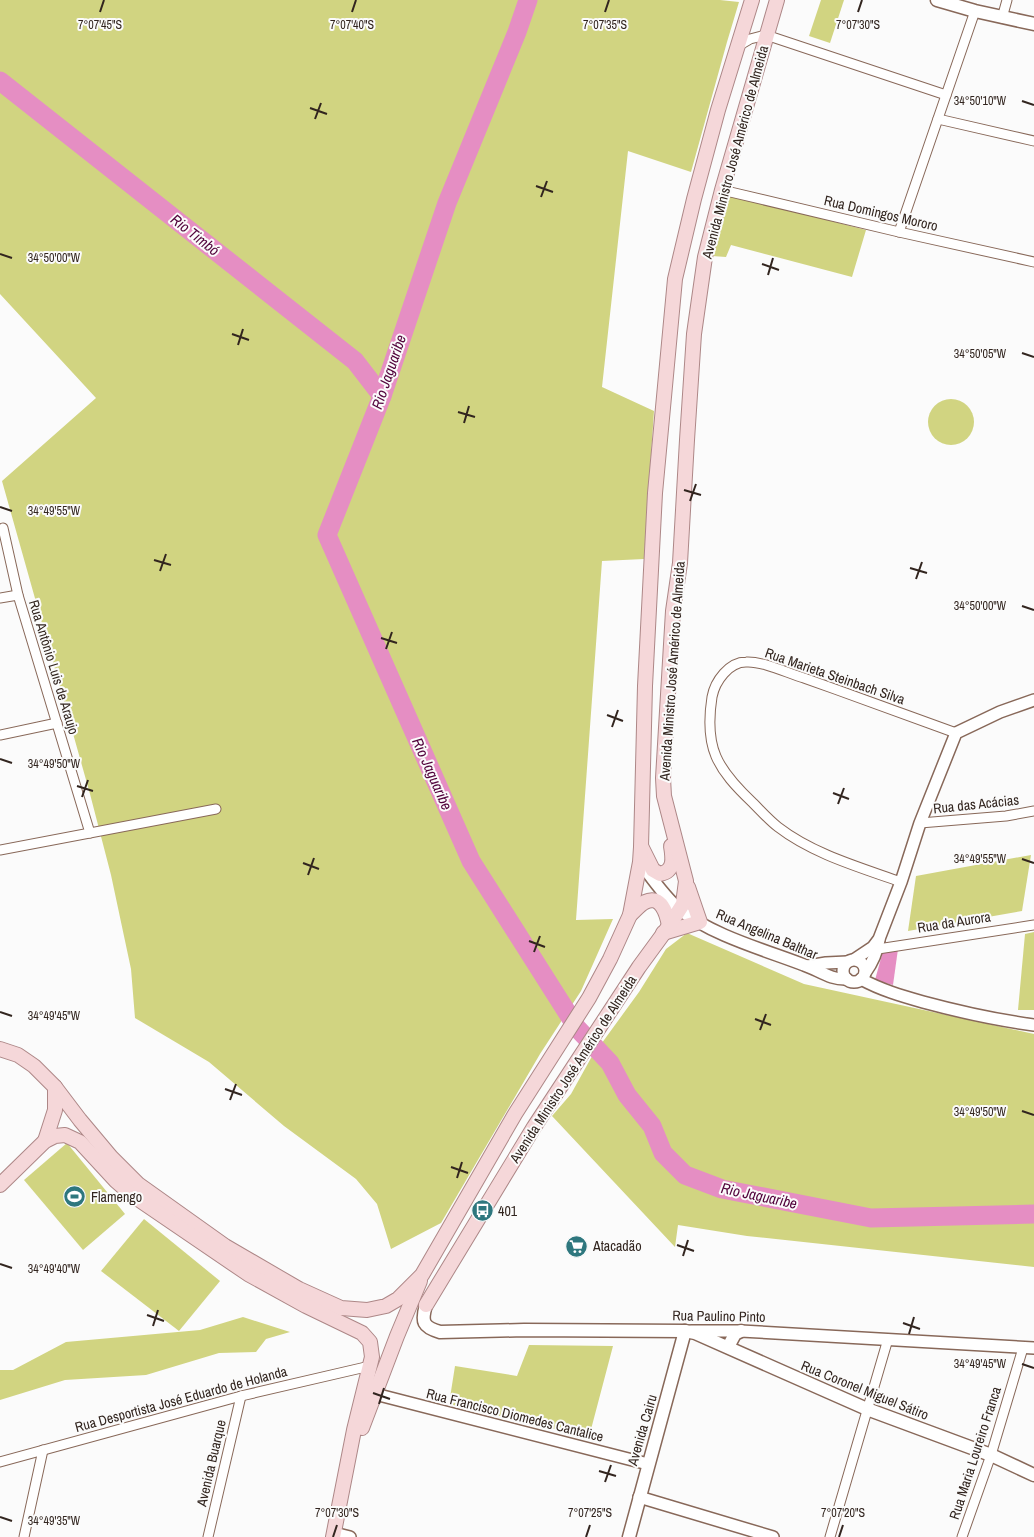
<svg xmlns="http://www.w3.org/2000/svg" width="1034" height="1537" font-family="'Archivo Narrow',sans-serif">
<rect width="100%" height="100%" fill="#fbfbfb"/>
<g fill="#d1d481">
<path d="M 0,0 L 720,0 L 739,2 L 727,42 L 691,172 L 628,151 L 602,387 L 654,411 L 644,559 L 602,561 L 576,920 L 613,919 L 581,991 L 540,1054 L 441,1223 L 391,1249 L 377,1204 L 356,1179 L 284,1126 L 209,1062 L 135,1018 L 131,969 L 111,875 L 90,794 L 2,481 L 96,398 L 0,294 Z"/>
<path d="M 821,0 L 844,0 L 830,43 L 809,36 Z"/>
<path d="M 726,194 L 866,230 L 852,277 L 731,245 L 726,257 L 712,256 Z"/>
<circle cx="951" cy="422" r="23"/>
<path d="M 1031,855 L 1022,911 L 908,931 L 916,876 Z"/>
<path d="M 1034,932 L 1034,1010 L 1018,1010 L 1025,934 Z"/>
<path d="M 687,933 L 804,984 L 1034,1034 L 1034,1267 L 747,1236 L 678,1225 L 675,1247 L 552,1116 L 571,1094 L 591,1058 L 639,992 L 666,949 Z"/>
<path d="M 67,1143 L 125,1214 L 83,1250 L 24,1180 Z"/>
<path d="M 144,1219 L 220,1281 L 179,1331 L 101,1271 Z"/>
<path d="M 243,1317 L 290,1332 L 266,1339 L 256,1352 L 219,1353 L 146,1375 L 65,1380 L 0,1400 L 0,1370 L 13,1370 L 66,1342 L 200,1330 Z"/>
<path d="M 529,1345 L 613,1346 L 589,1437 L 449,1404 L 455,1366 L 517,1376 Z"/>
</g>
<path fill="#e58ec3" d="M 898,949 L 893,985 L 875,980 L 883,951 Z"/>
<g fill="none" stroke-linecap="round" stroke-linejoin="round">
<g stroke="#e58ec3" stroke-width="19">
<path d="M 528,0 L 517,32 L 447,203 L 382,396 L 327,535 L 471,861 L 577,1028 L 610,1063 L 627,1095 L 652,1126 L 663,1153 L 685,1175 L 722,1189 L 871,1218 L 1034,1214"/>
<path d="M 0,81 L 355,361 L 382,396"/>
</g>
<defs>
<g id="minor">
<path d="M 1002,18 L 1007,0"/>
<path d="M 738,46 L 750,39 L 766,35 L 946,95"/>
<path d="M 938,119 L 1034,141"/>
<path d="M 722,190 L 899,232 L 1034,262"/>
<path d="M 899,232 L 975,11"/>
<path d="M 3,528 L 18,595 L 90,833"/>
<path d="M 0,598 L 18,595"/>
<path d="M 0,735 L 57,723"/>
<path d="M 920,823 L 1006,816 L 1034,811"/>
<path d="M 0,850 L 216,809"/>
<path d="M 901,882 C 859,867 813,854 778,827 C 769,820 761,811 753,803 C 717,769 704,748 712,697 C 715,681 729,662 746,662 C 763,661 787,673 804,678 C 855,696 906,715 956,733"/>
<path d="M 873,947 L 878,949 L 1034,925"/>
<path d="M 0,1462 L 241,1396 L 370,1366"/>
<path d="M 24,1537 L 43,1450"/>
<path d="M 208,1537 L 241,1396"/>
<path d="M 830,1537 L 888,1339"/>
<path d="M 962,1537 L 991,1455 L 1023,1348"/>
</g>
<g id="tertiary">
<path d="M 642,865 C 654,881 664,896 679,909 C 711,935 765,950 804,965 C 819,970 830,980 847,979"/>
<path d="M 855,959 L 873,947 L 879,939 L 901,882 L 920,823 L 956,733 L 1000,712 L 1034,700"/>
<circle cx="854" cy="971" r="11"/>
<path d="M 808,966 L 826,963 L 847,962"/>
<path d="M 865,973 C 873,962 877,953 879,940"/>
<path d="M 861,979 C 881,990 902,996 923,1002 C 960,1012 997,1020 1034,1025"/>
<path d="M 691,1331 L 741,1331 L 1034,1348"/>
<path d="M 375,1394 L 648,1464"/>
<path d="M 639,1497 L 773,1537"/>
<path d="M 334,1533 L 350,1537"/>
</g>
<g id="secondary">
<path d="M 937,0 L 975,11 L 1034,24"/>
<path d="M 426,1305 C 421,1322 423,1327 440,1332 L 524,1330 L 685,1331 L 695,1333 L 867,1409 L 991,1455 L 1034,1475"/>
<path d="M 728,1347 L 735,1334 L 741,1331"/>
<path d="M 629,1537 L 685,1331"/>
</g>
<g id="primary">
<path d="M 642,848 L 653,870 L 660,874 C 675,871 673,858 671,846"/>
<path d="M 630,915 C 635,911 639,905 645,902 C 661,894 667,914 669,926"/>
<path d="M 663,933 L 700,922 L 688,887"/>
<path d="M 0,1049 L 18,1055 L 34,1066 L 55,1087 L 80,1120 L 111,1157 L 138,1184 L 225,1246 L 299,1289 L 341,1308 L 367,1310 L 386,1306 L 398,1299 L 422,1275 L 515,1114 L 589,998 L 610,959 L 630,915 L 640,862 L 641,847 L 645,686 L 655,493 L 675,279 L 694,199 L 718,110 L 752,0"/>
<path d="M 45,1141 L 55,1110 L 55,1087"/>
<path d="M 0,1185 L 45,1141 L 55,1136 L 65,1135 L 80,1142 L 116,1181 L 132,1195 L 248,1274 L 306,1306 L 362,1333 L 370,1342 L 372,1357 L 354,1430 L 333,1537"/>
<path d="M 426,1305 L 534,1127 L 639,967 L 669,926 L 683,904 L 686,881 L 664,796 L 663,778 L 673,611 L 680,563 L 687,440 L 694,334 L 705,257 L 722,190 L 777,0"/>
<path d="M 362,1428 L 397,1336 L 420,1281"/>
</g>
</defs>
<use href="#minor" stroke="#886859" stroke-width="11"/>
<use href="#tertiary" stroke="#886859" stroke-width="14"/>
<use href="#secondary" stroke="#886859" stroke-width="15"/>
<use href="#primary" stroke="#ad8787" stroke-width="16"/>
<use href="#minor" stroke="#fff" stroke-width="9"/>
<use href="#tertiary" stroke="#fff" stroke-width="11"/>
<use href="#secondary" stroke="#fff" stroke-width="12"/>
<use href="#primary" stroke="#f5d7d9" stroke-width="14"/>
</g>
<path fill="none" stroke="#32251f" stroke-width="2" d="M 100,12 L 104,0M 352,12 L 356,0M 605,12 L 609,0M 858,12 L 862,0M 1022,101 L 1034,105M 310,108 L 327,114M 315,119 L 321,103M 536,186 L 553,192M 541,197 L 547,181M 0,254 L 12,258M 762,264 L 779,270M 768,275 L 773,258M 232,334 L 249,340M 238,345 L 243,329M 1022,353 L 1034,357M 458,412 L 475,417M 464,423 L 469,406M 684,490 L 701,495M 690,501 L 696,484M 0,507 L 12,511M 154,560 L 171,565M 910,568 L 927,573M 160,571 L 166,554M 916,579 L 922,562M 1022,606 L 1034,610M 381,638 L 397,643M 386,649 L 392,632M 607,715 L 623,721M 612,727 L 618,710M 0,759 L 12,763M 77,786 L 93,791M 833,793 L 849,799M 82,797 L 88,780M 838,804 L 844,788M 1022,859 L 1034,863M 303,863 L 319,869M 308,875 L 314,858M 529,941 L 545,947M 534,952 L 540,936M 0,1012 L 12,1016M 755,1019 L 771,1025M 760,1030 L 766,1014M 225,1089 L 242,1095M 230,1100 L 236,1084M 1022,1111 L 1034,1115M 451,1167 L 468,1173M 457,1178 L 462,1162M 677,1245 L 694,1251M 683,1256 L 688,1240M 0,1264 L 12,1268M 147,1315 L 164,1321M 903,1323 L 920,1329M 153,1326 L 158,1310M 909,1334 L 914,1317M 1022,1364 L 1034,1368M 373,1393 L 390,1399M 379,1404 L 384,1388M 599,1471 L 616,1476M 605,1482 L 611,1465M 0,1517 L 12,1521M 333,1537 L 337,1525M 586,1537 L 590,1525M 839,1537 L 843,1525"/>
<defs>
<symbol id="stadium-disc" viewBox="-11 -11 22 22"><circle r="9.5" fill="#2e777e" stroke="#fbfbfb"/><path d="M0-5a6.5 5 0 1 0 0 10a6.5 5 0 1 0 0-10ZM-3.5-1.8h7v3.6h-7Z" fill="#fff"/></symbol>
<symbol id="bus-disc" viewBox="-11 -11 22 22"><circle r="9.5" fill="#2e777e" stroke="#fbfbfb"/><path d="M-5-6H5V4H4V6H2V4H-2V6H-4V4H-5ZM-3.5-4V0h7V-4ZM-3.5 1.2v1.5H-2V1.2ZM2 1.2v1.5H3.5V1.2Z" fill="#fff"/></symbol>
<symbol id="supermarket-disc" viewBox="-11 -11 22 22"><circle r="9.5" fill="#2e777e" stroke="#fbfbfb"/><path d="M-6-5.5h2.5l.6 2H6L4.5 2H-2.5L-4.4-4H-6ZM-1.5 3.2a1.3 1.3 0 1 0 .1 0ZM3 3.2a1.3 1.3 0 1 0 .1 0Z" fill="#fff"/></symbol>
</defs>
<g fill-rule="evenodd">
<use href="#stadium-disc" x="62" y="1184" width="25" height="25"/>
<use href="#bus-disc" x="470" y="1198" width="25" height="25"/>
<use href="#supermarket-disc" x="564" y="1234" width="25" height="25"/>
</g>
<g text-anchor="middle" stroke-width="4" stroke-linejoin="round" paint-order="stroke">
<g font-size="14" fill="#32251f" stroke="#fbfbfb">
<text transform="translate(735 152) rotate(-75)" y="5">Avenida Ministro José Américo de Almeida</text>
<text transform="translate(881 213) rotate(13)" y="5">Rua Domingos Mororo</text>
<text transform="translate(54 667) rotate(73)" y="5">Rua Antônio Luis de Araujo</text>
<text transform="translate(672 671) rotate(-86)" y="5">Avenida Ministro José Américo de Almeida</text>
<text transform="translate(835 676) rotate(19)" y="5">Rua Marieta Steinbach Silva</text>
<text transform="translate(976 804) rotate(-6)" y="5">Rua das Acácias</text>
<text transform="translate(954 922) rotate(-9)" y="5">Rua da Aurora</text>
<text transform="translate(767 934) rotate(23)" y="5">Rua Angelina Balthar</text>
<text transform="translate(573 1069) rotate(-57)" y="5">Avenida Ministro José Américo de Almeida</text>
<text transform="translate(719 1316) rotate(1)" y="5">Rua Paulino Pinto</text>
<text transform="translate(865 1390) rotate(22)" y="5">Rua Coronel Miguel Sátiro</text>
<text transform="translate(181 1399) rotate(-15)" y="5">Rua Desportista José Eduardo de Holanda</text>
<text transform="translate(515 1415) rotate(14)" y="5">Rua Francisco Diomedes Cantalice</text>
<text transform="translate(642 1430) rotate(-74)" y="5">Avenida Cairu</text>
<text transform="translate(975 1453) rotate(-72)" y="5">Rua Maria Loureiro Franca</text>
<text transform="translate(211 1463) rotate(-77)" y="5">Avenida Buarque</text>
</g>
<g font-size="14" fill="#32251f" stroke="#fbfbfb" text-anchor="start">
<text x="91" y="1202">Flamengo</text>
<text x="498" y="1216">401</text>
<text x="593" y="1251">Atacadão</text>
</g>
<g font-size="15" font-style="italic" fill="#52033c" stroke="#fbfbfb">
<text transform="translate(195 235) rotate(38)" y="5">Rio Timbó</text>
<text transform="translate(389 372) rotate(-71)" y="5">Rio Jaguaribe</text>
<text transform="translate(432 774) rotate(66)" y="5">Rio Jaguaribe</text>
<text transform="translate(759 1196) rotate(12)" y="5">Rio Jaguaribe</text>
</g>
</g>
<g font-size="12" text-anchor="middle" fill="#32251f" stroke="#fbfbfb" stroke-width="4" stroke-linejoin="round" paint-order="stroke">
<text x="100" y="29">7°07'45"S</text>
<text x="352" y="29">7°07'40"S</text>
<text x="605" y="29">7°07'35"S</text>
<text x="858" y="29">7°07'30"S</text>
<text x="980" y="105">34°50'10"W</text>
<text x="54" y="262">34°50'00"W</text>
<text x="980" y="358">34°50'05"W</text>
<text x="54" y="515">34°49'55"W</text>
<text x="980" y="610">34°50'00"W</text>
<text x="54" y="768">34°49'50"W</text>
<text x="980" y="863">34°49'55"W</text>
<text x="54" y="1020">34°49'45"W</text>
<text x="980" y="1116">34°49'50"W</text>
<text x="54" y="1273">34°49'40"W</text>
<text x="980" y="1368">34°49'45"W</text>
<text x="337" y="1517">7°07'30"S</text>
<text x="590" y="1517">7°07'25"S</text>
<text x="843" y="1517">7°07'20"S</text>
<text x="54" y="1525">34°49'35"W</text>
</g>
</svg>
